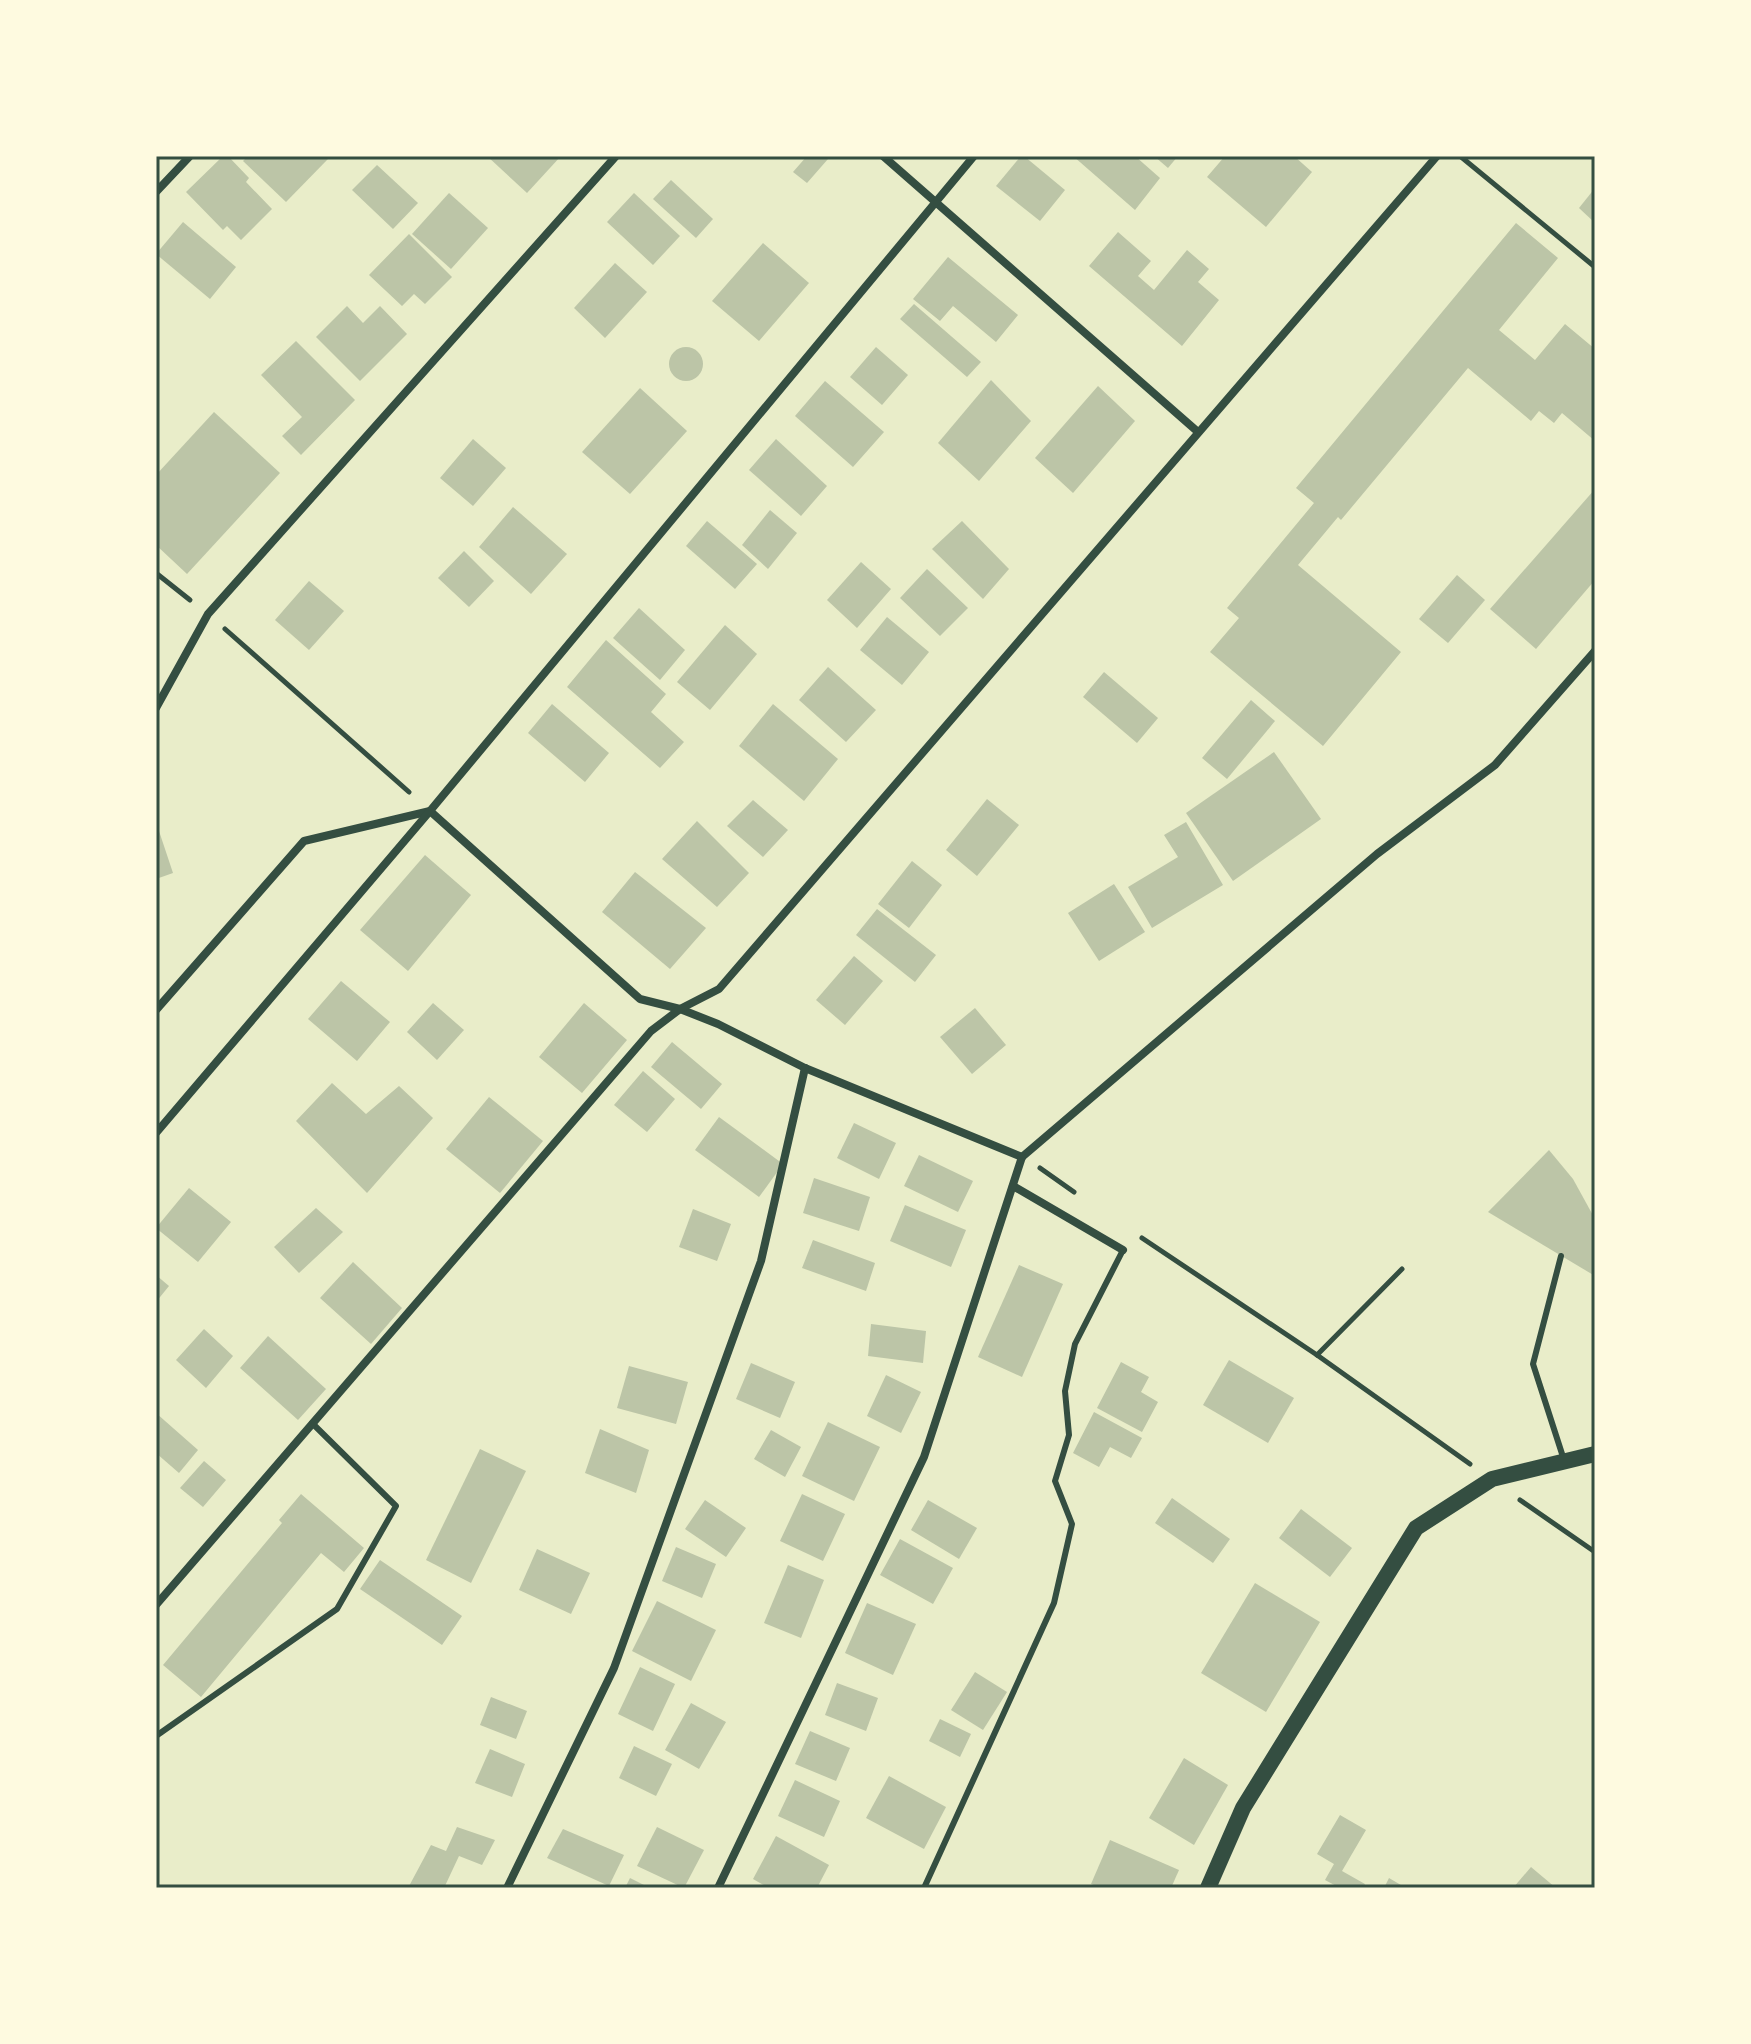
<svg xmlns="http://www.w3.org/2000/svg" width="1751" height="2044" font-family="'Fira Sans Condensed',sans-serif">
<rect width="100%" height="100%" fill="#e9edc9"/>
<g fill="#bcc5a7">
<path d="M 223,156 L 228,156 L 249,178 L 246,182 L 272,209 L 241,240 L 227,226 L 223,230 L 186,192 Z"/>
<path d="M 248,156 L 325,156 L 328,159 L 286,202 L 243,161 Z"/>
<path d="M 487,156 L 561,156 L 527,193 Z"/>
<path d="M 807,156 L 825,156 L 828,159 L 807,183 L 793,172 Z"/>
<path d="M 1021,156 L 1024,156 L 1065,190 L 1040,221 L 996,186 Z"/>
<path d="M 1073,156 L 1135,156 L 1160,178 L 1135,210 Z"/>
<path d="M 1154,156 L 1178,156 L 1168,168 Z"/>
<path d="M 1225,156 L 1294,156 L 1312,172 L 1266,227 L 1207,177 Z"/>
<path d="M 377,165 L 418,203 L 393,229 L 352,190 Z"/>
<path d="M 671,180 L 713,219 L 696,238 L 653,199 Z"/>
<path d="M 1595,188 L 1595,223 L 1579,208 Z"/>
<path d="M 449,193 L 488,228 L 451,269 L 412,234 Z"/>
<path d="M 634,193 L 680,236 L 653,265 L 607,222 Z"/>
<path d="M 183,222 L 236,267 L 210,299 L 156,254 Z"/>
<path d="M 1516,223 L 1558,258 L 1499,330 L 1535,360 L 1565,324 L 1595,349 L 1595,441 L 1562,413 L 1554,423 L 1539,411 L 1531,421 L 1468,368 L 1341,520 L 1338,517 L 1298,565 L 1401,652 L 1323,746 L 1210,652 L 1239,618 L 1227,608 L 1314,503 L 1296,488 Z"/>
<path d="M 1118,232 L 1151,261 L 1138,276 L 1154,290 L 1187,250 L 1209,269 L 1198,282 L 1219,300 L 1182,346 L 1089,266 Z"/>
<path d="M 409,234 L 452,277 L 425,304 L 414,294 L 402,306 L 369,275 Z"/>
<path d="M 763,243 L 809,283 L 759,341 L 712,301 Z"/>
<path d="M 948,257 L 1018,315 L 996,342 L 953,306 L 940,321 L 913,299 Z"/>
<path d="M 615,263 L 647,292 L 605,338 L 574,308 Z"/>
<path d="M 914,304 L 981,362 L 967,377 L 900,319 Z"/>
<path d="M 347,306 L 363,323 L 380,306 L 407,334 L 360,381 L 316,337 Z"/>
<path d="M 296,341 L 355,400 L 301,455 L 282,436 L 302,417 L 261,375 Z"/>
<path d="M 876,347 L 908,375 L 882,405 L 850,377 Z"/>
<circle cx="686" cy="364" r="17"/>
<path d="M 991,380 L 1031,421 L 979,481 L 938,443 Z"/>
<path d="M 825,381 L 884,432 L 853,467 L 795,416 Z"/>
<path d="M 1098,386 L 1135,421 L 1073,493 L 1035,458 Z"/>
<path d="M 640,388 L 687,431 L 630,494 L 582,452 Z"/>
<path d="M 214,412 L 280,473 L 187,574 L 156,545 L 156,475 Z"/>
<path d="M 473,439 L 506,468 L 473,506 L 440,478 Z"/>
<path d="M 776,439 L 827,486 L 801,516 L 749,470 Z"/>
<path d="M 1595,489 L 1595,580 L 1536,649 L 1490,609 Z"/>
<path d="M 513,507 L 567,554 L 531,594 L 479,547 Z"/>
<path d="M 770,510 L 797,533 L 768,569 L 742,545 Z"/>
<path d="M 707,521 L 757,564 L 735,589 L 686,546 Z"/>
<path d="M 962,521 L 1009,569 L 983,599 L 932,549 Z"/>
<path d="M 464,551 L 494,581 L 469,607 L 438,578 Z"/>
<path d="M 861,562 L 891,589 L 857,628 L 827,600 Z"/>
<path d="M 927,569 L 968,608 L 940,636 L 900,598 Z"/>
<path d="M 1457,575 L 1485,600 L 1448,643 L 1419,619 Z"/>
<path d="M 309,581 L 344,611 L 309,650 L 275,620 Z"/>
<path d="M 639,608 L 685,650 L 660,680 L 613,638 Z"/>
<path d="M 887,617 L 929,652 L 902,685 L 860,650 Z"/>
<path d="M 725,625 L 757,654 L 710,710 L 677,682 Z"/>
<path d="M 606,640 L 666,694 L 651,712 L 684,742 L 660,768 L 567,687 Z"/>
<path d="M 828,667 L 876,710 L 846,742 L 799,700 Z"/>
<path d="M 1104,672 L 1158,718 L 1137,743 L 1083,697 Z"/>
<path d="M 1251,700 L 1275,721 L 1227,779 L 1202,758 Z"/>
<path d="M 552,704 L 609,753 L 585,782 L 528,733 Z"/>
<path d="M 773,704 L 838,759 L 804,801 L 739,746 Z"/>
<path d="M 1274,752 L 1321,819 L 1233,881 L 1186,813 Z"/>
<path d="M 987,799 L 1019,825 L 977,876 L 946,850 Z"/>
<path d="M 753,800 L 788,830 L 763,857 L 727,826 Z"/>
<path d="M 697,821 L 749,873 L 717,907 L 662,859 Z"/>
<path d="M 156,822 L 173,873 L 156,879 Z"/>
<path d="M 1186,822 L 1223,885 L 1152,928 L 1128,887 L 1178,857 L 1164,835 Z"/>
<path d="M 425,855 L 471,895 L 408,971 L 360,930 Z"/>
<path d="M 912,861 L 942,885 L 909,928 L 878,904 Z"/>
<path d="M 635,872 L 706,928 L 670,969 L 602,912 Z"/>
<path d="M 1114,884 L 1145,932 L 1099,961 L 1068,913 Z"/>
<path d="M 877,909 L 936,955 L 915,982 L 856,935 Z"/>
<path d="M 854,956 L 883,981 L 845,1025 L 816,1000 Z"/>
<path d="M 341,981 L 390,1022 L 357,1061 L 308,1019 Z"/>
<path d="M 433,1003 L 464,1030 L 437,1060 L 407,1032 Z"/>
<path d="M 584,1003 L 627,1040 L 582,1093 L 539,1057 Z"/>
<path d="M 975,1008 L 1006,1045 L 972,1074 L 940,1037 Z"/>
<path d="M 672,1042 L 722,1084 L 701,1109 L 651,1067 Z"/>
<path d="M 643,1071 L 675,1099 L 647,1132 L 614,1105 Z"/>
<path d="M 332,1083 L 366,1114 L 399,1086 L 433,1118 L 367,1193 L 296,1121 Z"/>
<path d="M 489,1097 L 543,1141 L 500,1193 L 446,1149 Z"/>
<path d="M 719,1117 L 783,1164 L 759,1197 L 695,1150 Z"/>
<path d="M 854,1123 L 896,1143 L 879,1179 L 837,1158 Z"/>
<path d="M 1549,1150 L 1573,1179 L 1595,1219 L 1595,1276 L 1488,1212 Z"/>
<path d="M 919,1155 L 973,1181 L 958,1212 L 904,1186 Z"/>
<path d="M 814,1178 L 870,1197 L 859,1231 L 803,1213 Z"/>
<path d="M 189,1188 L 231,1222 L 198,1262 L 156,1228 Z"/>
<path d="M 905,1205 L 966,1230 L 951,1267 L 890,1241 Z"/>
<path d="M 316,1208 L 343,1232 L 299,1273 L 274,1247 Z"/>
<path d="M 693,1209 L 731,1224 L 717,1261 L 679,1247 Z"/>
<path d="M 813,1240 L 875,1263 L 866,1291 L 802,1268 Z"/>
<path d="M 353,1262 L 402,1308 L 371,1344 L 320,1298 Z"/>
<path d="M 1019,1265 L 1063,1284 L 1022,1377 L 978,1357 Z"/>
<path d="M 156,1275 L 169,1286 L 156,1302 Z"/>
<path d="M 871,1324 L 926,1331 L 923,1363 L 868,1356 Z"/>
<path d="M 204,1329 L 233,1356 L 206,1388 L 176,1360 Z"/>
<path d="M 268,1336 L 326,1389 L 298,1420 L 240,1368 Z"/>
<path d="M 1229,1360 L 1294,1398 L 1268,1443 L 1203,1405 Z"/>
<path d="M 1121,1362 L 1149,1377 L 1141,1392 L 1158,1402 L 1142,1432 L 1097,1408 Z"/>
<path d="M 751,1363 L 795,1382 L 780,1418 L 736,1399 Z"/>
<path d="M 629,1366 L 688,1382 L 676,1424 L 617,1408 Z"/>
<path d="M 886,1375 L 921,1392 L 901,1433 L 867,1416 Z"/>
<path d="M 1094,1412 L 1142,1438 L 1131,1458 L 1110,1447 L 1099,1467 L 1073,1453 Z"/>
<path d="M 156,1413 L 198,1450 L 179,1473 L 156,1453 Z"/>
<path d="M 828,1422 L 880,1447 L 854,1501 L 802,1476 Z"/>
<path d="M 600,1429 L 649,1450 L 636,1493 L 585,1473 Z"/>
<path d="M 771,1430 L 801,1447 L 785,1477 L 754,1459 Z"/>
<path d="M 480,1449 L 526,1471 L 471,1583 L 426,1560 Z"/>
<path d="M 204,1461 L 226,1480 L 203,1507 L 180,1488 Z"/>
<path d="M 301,1494 L 364,1548 L 344,1572 L 321,1553 L 201,1697 L 163,1665 L 282,1523 L 279,1520 Z"/>
<path d="M 802,1494 L 845,1514 L 823,1561 L 780,1541 Z"/>
<path d="M 1172,1498 L 1230,1539 L 1213,1563 L 1155,1523 Z"/>
<path d="M 705,1500 L 746,1528 L 726,1557 L 685,1529 Z"/>
<path d="M 928,1500 L 977,1528 L 959,1559 L 911,1530 Z"/>
<path d="M 1301,1509 L 1352,1548 L 1330,1577 L 1279,1538 Z"/>
<path d="M 900,1539 L 953,1568 L 933,1604 L 880,1575 Z"/>
<path d="M 676,1547 L 716,1564 L 702,1598 L 662,1581 Z"/>
<path d="M 537,1549 L 590,1573 L 571,1614 L 519,1590 Z"/>
<path d="M 380,1560 L 462,1616 L 442,1645 L 360,1589 Z"/>
<path d="M 788,1565 L 824,1580 L 801,1638 L 764,1623 Z"/>
<path d="M 1255,1583 L 1320,1622 L 1266,1712 L 1201,1673 Z"/>
<path d="M 657,1601 L 716,1630 L 691,1681 L 632,1651 Z"/>
<path d="M 867,1603 L 916,1624 L 893,1675 L 845,1653 Z"/>
<path d="M 640,1667 L 675,1684 L 653,1731 L 618,1714 Z"/>
<path d="M 975,1672 L 1007,1692 L 983,1730 L 951,1710 Z"/>
<path d="M 837,1683 L 878,1698 L 866,1731 L 825,1715 Z"/>
<path d="M 491,1697 L 527,1711 L 516,1739 L 480,1725 Z"/>
<path d="M 691,1703 L 726,1722 L 699,1769 L 665,1750 Z"/>
<path d="M 940,1719 L 971,1734 L 960,1757 L 929,1741 Z"/>
<path d="M 810,1731 L 850,1748 L 836,1781 L 795,1764 Z"/>
<path d="M 634,1746 L 672,1764 L 656,1796 L 619,1778 Z"/>
<path d="M 490,1749 L 525,1764 L 512,1797 L 475,1783 Z"/>
<path d="M 1184,1758 L 1228,1785 L 1194,1845 L 1149,1818 Z"/>
<path d="M 889,1776 L 946,1807 L 924,1849 L 866,1818 Z"/>
<path d="M 795,1780 L 840,1801 L 824,1837 L 778,1816 Z"/>
<path d="M 1340,1815 L 1366,1830 L 1342,1871 L 1365,1884 L 1363,1888 L 1340,1888 L 1325,1880 L 1334,1864 L 1317,1854 Z"/>
<path d="M 457,1827 L 495,1840 L 482,1865 L 459,1856 L 444,1888 L 408,1888 L 431,1845 L 446,1851 Z"/>
<path d="M 657,1827 L 704,1850 L 684,1888 L 637,1866 Z"/>
<path d="M 563,1829 L 624,1855 L 609,1886 L 547,1858 Z"/>
<path d="M 776,1836 L 829,1865 L 817,1888 L 769,1888 L 753,1879 Z"/>
<path d="M 1110,1840 L 1179,1870 L 1171,1888 L 1101,1888 L 1091,1884 Z"/>
<path d="M 1531,1867 L 1556,1888 L 1513,1888 Z"/>
<path d="M 630,1878 L 650,1888 L 625,1888 Z"/>
<path d="M 1389,1878 L 1406,1888 L 1384,1888 Z"/>
</g>
<g fill="none" stroke-linecap="round" stroke-linejoin="round">
<g stroke="#344e41" stroke-width="5">
<path d="M 1460,156 L 1595,267"/>
<path d="M 156,573 L 190,600"/>
<path d="M 225,629 L 409,792"/>
<path d="M 1040,1168 L 1074,1192"/>
<path d="M 1142,1238 L 1317,1355 L 1470,1464"/>
<path d="M 1317,1355 L 1402,1269"/>
<path d="M 1520,1500 L 1595,1552"/>
</g>
<g stroke="#344e41" stroke-width="6">
<path d="M 1561,1256 L 1533,1364 L 1564,1460"/>
<path d="M 156,1736 L 337,1609 L 396,1506 L 312,1423"/>
<path d="M 924,1888 L 1054,1603 L 1072,1524 L 1055,1481 L 1069,1435 L 1065,1391 L 1075,1344 L 1123,1250"/>
</g>
<g stroke="#344e41" stroke-width="8">
<path d="M 883,156 L 1198,432"/>
<path d="M 156,192 L 190,156"/>
<path d="M 156,708 L 208,614 L 616,156"/>
<path d="M 156,1010 L 304,841 L 430,811 L 640,999 L 680,1009 L 718,1024 L 805,1068 L 1022,1157"/>
<path d="M 156,1133 L 430,811 L 974,156"/>
<path d="M 1022,1157 L 1377,854 L 1495,765 L 1595,651"/>
<path d="M 1013,1186 L 1123,1250"/>
<path d="M 156,1605 L 651,1031 L 680,1009 L 719,989 L 1437,156"/>
<path d="M 507,1888 L 614,1668 L 761,1261 L 805,1068"/>
<path d="M 718,1888 L 924,1457 L 1022,1157"/>
</g>
<path stroke="#344e41" stroke-width="16" d="M 1208,1888 L 1243,1808 L 1416,1528 L 1492,1479 L 1595,1454"/>
</g>
<rect width="1751" height="2044" fill="none" stroke="#fefae0" stroke-width="316"/>
<rect x="158" y="158" width="1435" height="1728" fill="none" stroke="#344e41" stroke-width="3"/>
</svg>
